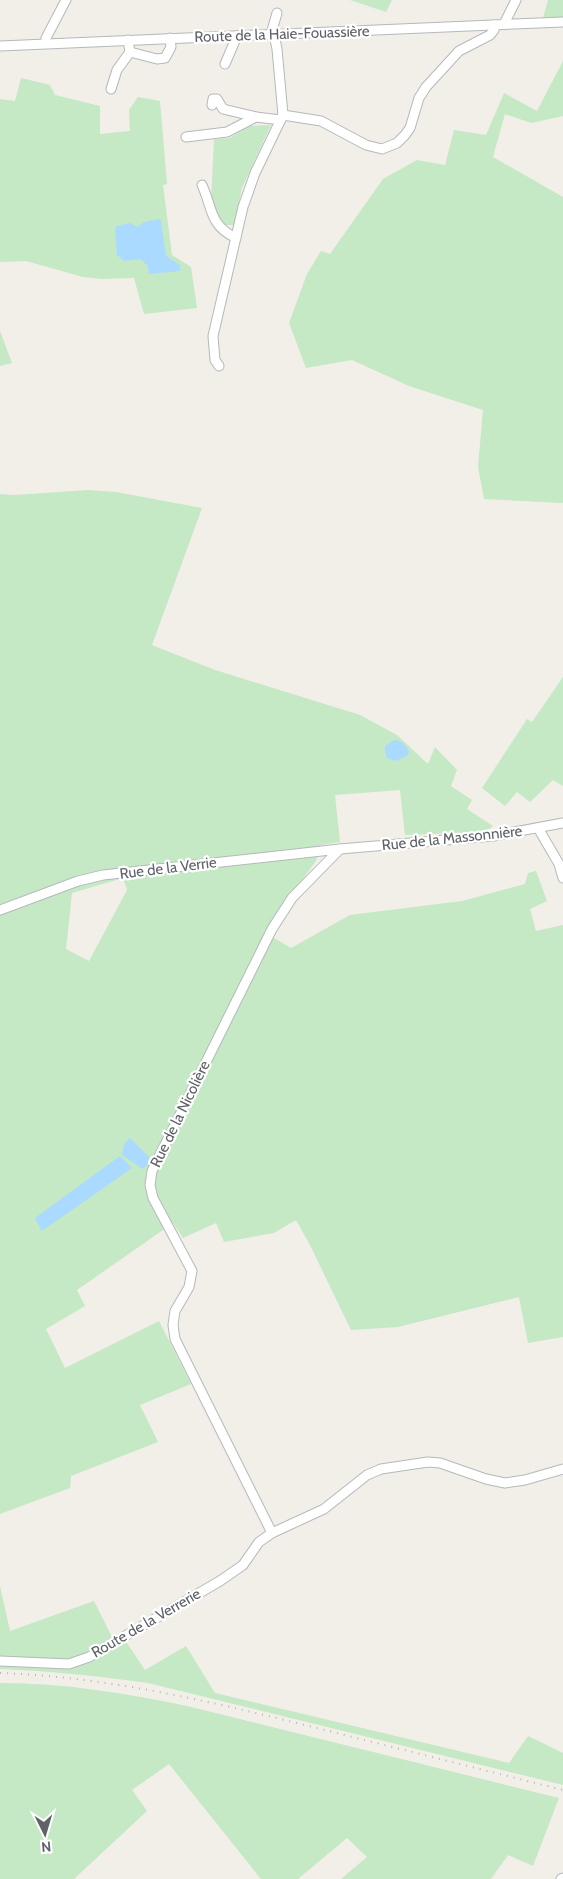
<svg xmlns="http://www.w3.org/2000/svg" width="563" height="1879" font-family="Cabin,sans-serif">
<rect width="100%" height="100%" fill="#f1efe8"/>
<g fill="#c5e8c5" fill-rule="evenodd">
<path d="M 350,0 L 392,0 L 386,12 Z"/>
<path d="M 548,0 L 563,0 L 563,17 L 543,18 Z"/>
<path d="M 563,61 L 563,116 L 531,123 L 505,114 L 493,157 L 563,197 L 563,503 L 484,499 L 478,467 L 483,410 L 409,386 L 352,360 L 306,368 L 289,323 L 307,274 L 321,251 L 330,254 L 383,179 L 417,160 L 445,165 L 454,130 L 486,135 L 504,93 L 537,111 Z"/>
<path d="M 21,78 L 50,85 L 55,95 L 100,106 L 100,134 L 130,131 L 129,110 L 138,97 L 160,101 L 167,184 L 163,185 L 172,255 L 191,267 L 197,308 L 144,314 L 134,278 L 102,279 L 83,277 L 26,261 L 0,262 L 0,99 L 15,101 Z"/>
<path d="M 271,125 L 242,188 L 234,225 L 225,225 L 219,220 L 211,202 L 214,139 L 230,138 L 250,126 Z"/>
<path d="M 0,331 L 12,363 L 0,366 Z"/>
<path d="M 88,490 L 116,492 L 202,508 L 152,645 L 215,670 L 360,715 L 397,735 L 428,764 L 435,747 L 457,770 L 451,786 L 472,800 L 467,809 L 493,826 L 485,832 L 405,835 L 400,790 L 335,795 L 340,842 L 321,845 L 316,861 L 264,932 L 291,948 L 350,915 L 462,901 L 525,884 L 528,873 L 536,871 L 547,901 L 530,909 L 536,931 L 563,925 L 563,1337 L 528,1343 L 519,1297 L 398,1327 L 351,1330 L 310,1245 L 296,1220 L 274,1233 L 224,1242 L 216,1223 L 183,1238 L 173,1223 L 77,1290 L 85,1306 L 46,1329 L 65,1368 L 159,1321 L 191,1384 L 140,1405 L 158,1442 L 71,1476 L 70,1488 L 0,1514 L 0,494 L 15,495 ZM 123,878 L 127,890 L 89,961 L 66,949 L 72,893 Z"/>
<path d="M 563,677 L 563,786 L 553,780 L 530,802 L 517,792 L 505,806 L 482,788 L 527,719 L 532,722 Z"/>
<path d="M 0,1586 L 10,1631 L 94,1601 L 116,1645 L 125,1640 L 145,1670 L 186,1646 L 215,1693 L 509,1763 L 528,1736 L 563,1753 L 563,1785 L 148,1683 C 99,1676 50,1671 0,1669 Z"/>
<path d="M 0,1683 C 63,1683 125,1693 187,1706 L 559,1798 L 533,1866 L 508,1855 L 491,1879 L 341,1879 L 367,1857 L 347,1838 L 298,1879 L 261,1879 L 169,1764 L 132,1790 L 147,1811 L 74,1879 L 0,1879 Z"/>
</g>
<g fill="#aadaff">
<path d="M 159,219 L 161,221 L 166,256 L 180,265 L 180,271 L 149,274 L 148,266 L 140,259 L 124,261 L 120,257 L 117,256 L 115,229 L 117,226 L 130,223 L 138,227 L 144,222 Z"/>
<path d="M 394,740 C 402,741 407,745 409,753 L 407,756 L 395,761 L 387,758 L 385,751 L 385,746 Z"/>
<path d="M 130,1138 L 152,1160 L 143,1169 L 122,1155 L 124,1144 Z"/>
<path d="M 120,1156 L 132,1168 L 42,1231 L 35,1218 Z"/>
</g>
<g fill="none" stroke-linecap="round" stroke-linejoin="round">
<defs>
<g id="minor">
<path d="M 504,24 L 516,0"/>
<path d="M 271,34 L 277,13"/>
<path d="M 128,40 L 130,52 L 157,59 L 165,58 L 171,47 L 170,38"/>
<path d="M 46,43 L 46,38 L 66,0"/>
<path d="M 0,46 L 563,22"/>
<path d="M 225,64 L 237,36"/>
<path d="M 111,89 L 117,70 L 130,52"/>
<path d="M 212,105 L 213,99 L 217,99 L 223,109 L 256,117 L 281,120"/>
<path d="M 283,115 L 321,121 L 366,145 L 382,149 L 397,143 L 405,135 L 410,128 L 419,98 L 426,87 L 459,51 L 490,35 L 494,30 L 494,25"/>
<path d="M 186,137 L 227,132 L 256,117"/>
<path d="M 202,185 C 213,209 209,225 236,238"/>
<path d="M 219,366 L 215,360 L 213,336 L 243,207 L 255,173 L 283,115 L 277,49 L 274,34"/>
<path d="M 538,828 L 559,864 L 563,878"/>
<path d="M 0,910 L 78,881 L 103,875 L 340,849 L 493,836 L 563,823"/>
<path d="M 272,1533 L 175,1339 L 173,1325 L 175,1311 L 189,1287 L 192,1271 L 153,1198 L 150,1185 L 152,1171 L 272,929 L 292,898 L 340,849"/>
<path d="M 0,1661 L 69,1664 L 89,1657 L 220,1581 L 243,1565 L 259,1542 L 272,1533 L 324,1509 L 367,1475 L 381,1469 L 428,1462 L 440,1463 L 486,1479 L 505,1483 L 525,1480 L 563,1469"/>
<path d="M 561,1879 L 563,1878"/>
</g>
</defs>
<use href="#minor" stroke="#b5b8bc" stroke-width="11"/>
<use href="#minor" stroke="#fff" stroke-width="9"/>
<path stroke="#b6b7b8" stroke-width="2" stroke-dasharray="1 6" stroke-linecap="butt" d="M 0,1673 C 109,1677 208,1701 313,1727 C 396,1748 480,1769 563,1790"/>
</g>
<g text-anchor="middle" stroke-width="4.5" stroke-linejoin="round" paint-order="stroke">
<g font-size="15" fill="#5f6368" stroke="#fff">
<text transform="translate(282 34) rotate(-2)" y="5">Route de la Haie-Fouassière</text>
<text transform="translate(452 838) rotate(-6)" y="5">Rue de la Massonnière</text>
<text transform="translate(168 868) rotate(-7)" y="5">Rue de la Verrie</text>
<text transform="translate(180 1114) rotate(-64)" y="5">Rue de la Nicolière</text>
<text transform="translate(146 1623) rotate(-30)" y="5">Route de la Verrerie</text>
</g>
</g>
<g transform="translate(45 1834) rotate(175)" stroke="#ffffff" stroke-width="4" paint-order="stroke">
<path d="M0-4L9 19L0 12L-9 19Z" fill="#5f6368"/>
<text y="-8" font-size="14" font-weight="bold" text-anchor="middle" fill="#5f6368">N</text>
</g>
</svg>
